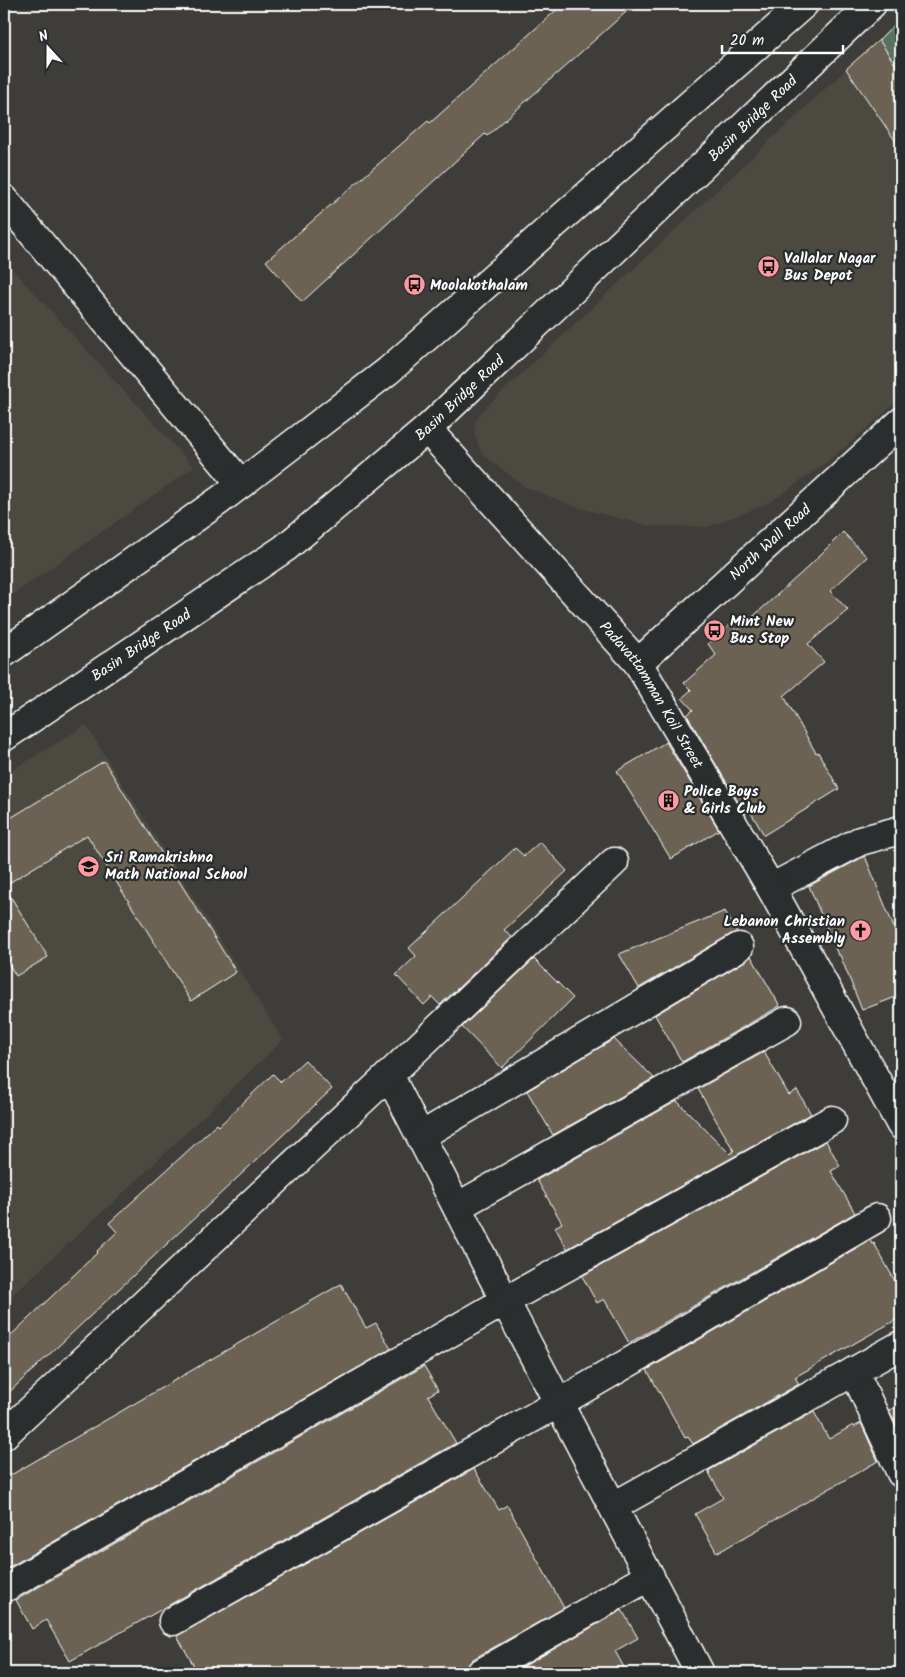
<svg xmlns="http://www.w3.org/2000/svg" width="905" height="1677" font-family="Kalam,sans-serif">
<rect width="100%" height="100%" fill="#3e3d39"/>
<filter id="ink" filterUnits="userSpaceOnUse"><feTurbulence type="fractalNoise" baseFrequency=".02" numOctaves="2"/><feDisplacementMap in="SourceGraphic" scale="10" xChannelSelector="R" yChannelSelector="G"/><feConvolveMatrix kernelMatrix="1 2 1 2 8 2 1 2 1" color-interpolation-filters="sRGB"/></filter>
<g filter="url(#ink)">
<g fill="#4c4841">
<path d="M 846,69 L 901,149 L 901,398 L 835,456 L 771,502 L 708,527 L 649,526 L 579,508 L 525,487 L 482,454 L 475,437 L 475,422 L 481,412 Z"/>
<path d="M 4,260 L 194,467 L 4,601 Z"/>
<path d="M 86,725 L 283,1040 L 137,1180 L 4,1303 L 4,775 Z"/>
</g>
<path fill="#57715f" stroke="#abb8af" d="M 901,18 L 901,73 L 879,40 Z"/>
<g fill="#6c6253" stroke="#fff">
<path d="M 563,4 L 635,4 L 487,136 L 485,134 L 302,302 L 266,261 L 428,121 L 430,123 Z"/>
<path d="M 879,40 L 901,73 L 901,149 L 846,69 Z"/>
<path d="M 843,532 L 867,557 L 830,591 L 848,610 L 808,644 L 824,662 L 784,696 L 816,753 L 818,752 L 839,789 L 764,835 L 750,811 L 745,814 L 687,715 L 693,710 L 682,698 L 691,690 L 684,683 L 716,655 L 708,644 L 731,624 L 737,631 L 808,567 Z"/>
<path d="M 666,742 L 719,830 L 671,859 L 617,771 Z"/>
<path d="M 104,761 L 236,972 L 191,1001 L 87,835 L 4,886 L 48,957 L 16,976 L 4,956 L 4,822 Z"/>
<path d="M 540,842 L 567,871 L 504,930 L 512,937 L 440,1005 L 432,997 L 424,1005 L 396,975 L 416,956 L 409,948 L 515,848 L 524,856 Z"/>
<path d="M 865,856 L 901,945 L 901,995 L 862,1010 L 840,955 L 838,955 L 809,886 Z"/>
<path d="M 725,911 L 737,932 L 731,934 L 639,988 L 619,954 Z"/>
<path d="M 751,956 L 780,1006 L 682,1062 L 655,1015 L 747,960 Z"/>
<path d="M 534,959 L 573,998 L 502,1068 L 462,1027 Z"/>
<path d="M 614,1039 L 654,1078 L 553,1135 L 527,1091 Z"/>
<path d="M 764,1052 L 789,1095 L 797,1090 L 811,1114 L 567,1249 L 555,1227 L 562,1223 L 537,1180 L 677,1101 L 730,1154 L 734,1151 L 698,1089 Z"/>
<path d="M 305,1060 L 332,1089 L 4,1397 L 4,1342 L 98,1252 L 97,1251 L 117,1232 L 109,1223 L 217,1124 L 219,1126 L 273,1074 L 281,1082 Z"/>
<path d="M 826,1141 L 840,1166 L 831,1171 L 855,1213 L 629,1343 L 604,1299 L 597,1303 L 582,1276 Z"/>
<path d="M 870,1240 L 872,1244 L 874,1243 L 901,1292 L 901,1317 L 795,1377 L 799,1384 L 693,1444 L 688,1437 L 685,1438 L 647,1370 Z"/>
<path d="M 341,1284 L 366,1328 L 376,1323 L 391,1349 L 4,1570 L 4,1479 Z"/>
<path d="M 424,1366 L 438,1390 L 428,1396 L 456,1443 L 70,1661 L 46,1620 L 32,1629 L 16,1600 Z"/>
<path d="M 901,1405 L 901,1436 L 889,1410 Z"/>
<path d="M 814,1412 L 829,1439 L 853,1425 L 854,1427 L 861,1423 L 878,1461 L 717,1553 L 695,1514 L 723,1498 L 708,1471 Z"/>
<path d="M 474,1469 L 499,1510 L 507,1505 L 564,1608 L 473,1659 L 467,1666 L 465,1673 L 198,1673 L 177,1636 Z"/>
<path d="M 622,1610 L 638,1638 L 615,1651 L 627,1673 L 512,1673 Z"/>
</g>
<g fill="none" stroke-linecap="round" stroke-linejoin="round">
<defs>
<g id="minor">
<path d="M 4,199 L 241,484"/>
<path d="M 771,888 L 860,841 L 901,830"/>
<path d="M 389,1075 L 505,1301 L 700,1673"/>
<path d="M 421,1136 L 739,947"/>
<path d="M 457,1207 L 787,1021"/>
<path d="M 854,1371 L 901,1473"/>
<path d="M 4,1435 L 389,1075 L 614,862"/>
<path d="M 614,1506 L 901,1345"/>
<path d="M 8,1586 L 505,1301 L 832,1120"/>
<path d="M 173,1621 L 559,1403 L 877,1218"/>
<path d="M 481,1673 L 650,1576"/>
</g>
<g id="major">
<path id="s1" d="M 427,429 L 638,663 L 771,888 L 901,1125"/>
<path d="M 4,653 L 220,500 L 388,371 L 804,4"/>
<path id="s2" d="M 638,663 L 901,422"/>
<path id="s3" d="M 4,737 L 285,548 L 427,429 L 872,4"/>
</g>
</defs>
<use href="#minor" stroke="#fff" stroke-width="31"/>
<use href="#major" stroke="#fff" stroke-width="31"/>
<use href="#minor" stroke="#2a2d2e" stroke-width="28"/>
<use href="#major" stroke="#2a2d2e" stroke-width="28"/>
</g>
</g>
<defs>
<symbol id="bus-disc" viewBox="-11 -11 22 22"><circle r="9.5" fill="#ff9aa2" stroke="#2a2d2e"/><path d="M-5-6H5V4H4V6H2V4H-2V6H-4V4H-5ZM-3.5-4V0h7V-4ZM-3.5 1.2v1.5H-2V1.2ZM2 1.2v1.5H3.5V1.2Z" fill="#111"/></symbol>
<symbol id="building-disc" viewBox="-11 -11 22 22"><circle r="9.5" fill="#ff9aa2" stroke="#2a2d2e"/><path d="M-4-6H4V6H1V3H-1V6H-4ZM-2.5-4.3h1.7v1.8h-1.7ZM.8-4.3h1.7v1.8H.8ZM-2.5-1h1.7V.8h-1.7ZM.8-1h1.7V.8H.8Z" fill="#111"/></symbol>
<symbol id="school-disc" viewBox="-11 -11 22 22"><circle r="9.5" fill="#ff9aa2" stroke="#2a2d2e"/><path d="M0-5L7-2L0 1L-7-2ZM-4 1L0 2.5L4 1V4Q0 6-4 4Z" fill="#111"/></symbol>
<symbol id="church-disc" viewBox="-11 -11 22 22"><circle r="9.5" fill="#ff9aa2" stroke="#2a2d2e"/><path d="M-1.2-6h2.4v3.5h3.3v2.4h-3.3V6h-2.4V-.1h-3.3v-2.4h3.3Z" fill="#111"/></symbol>
</defs>
<g fill-rule="evenodd">
<use href="#bus-disc" x="756" y="254" width="25" height="25"/>
<use href="#bus-disc" x="402" y="272" width="25" height="25"/>
<use href="#bus-disc" x="702" y="618" width="25" height="25"/>
<use href="#building-disc" x="656" y="788" width="25" height="25"/>
<use href="#school-disc" x="76" y="854" width="25" height="25"/>
<use href="#church-disc" x="848" y="918" width="25" height="25"/>
</g>
<g text-anchor="middle" stroke-width="4.5" stroke-linejoin="round" paint-order="stroke">
<g font-size="15" fill="#fff" stroke="#2a2d2e">
<text dy="5" stroke="none"><textPath href="#s3" startOffset="974">Basin Bridge Road</textPath></text>
<text dy="5" stroke="none"><textPath href="#s3" startOffset="569">Basin Bridge Road</textPath></text>
<text dy="5" stroke="none"><textPath href="#s2" startOffset="179">North Wall Road</textPath></text>
<text dy="5" stroke="none"><textPath href="#s3" startOffset="165">Basin Bridge Road</textPath></text>
<text dy="5" stroke="none"><textPath href="#s1" startOffset="349">Padavattamman Koil Street</textPath></text>
</g>
<g font-size="15" font-weight="bold" fill="#fff" stroke="#2a2d2e" text-anchor="start">
<text x="784" y="263">Vallalar Nagar<tspan x="784" dy="17">Bus Depot</tspan></text>
<text x="430" y="290">Moolakothalam</text>
<text x="730" y="626">Mint New<tspan x="730" dy="17">Bus Stop</tspan></text>
<text x="684" y="796">Police Boys<tspan x="684" dy="17">&amp; Girls Club</tspan></text>
<text x="105" y="862">Sri Ramakrishna<tspan x="105" dy="17">Math National School</tspan></text>
<text x="845" y="926" text-anchor="end">Lebanon Christian<tspan x="845" dy="17">Assembly</tspan></text>
</g>
</g>
<rect width="905" height="1677" fill="none" stroke="#2a2d2e" stroke-width="20"/>
<rect x="10" y="10" width="885" height="1657" fill="none" stroke="#fff" stroke-width="2" filter="url(#ink)"/>
<g transform="translate(48 48) rotate(339)" stroke="#2a2d2e" stroke-width="4" paint-order="stroke">
<path d="M0-4L9 19L0 12L-9 19Z" fill="#ffffff"/>
<text y="-8" font-size="14" font-weight="bold" text-anchor="middle" fill="#ffffff">N</text>
</g>
<path d="M722 45v8h121v-8" fill="none" stroke="#ffffff" stroke-width="2.5"/>
<text x="730" y="45" font-size="15" fill="#ffffff" stroke="#2a2d2e" stroke-width="4" paint-order="stroke">20 m</text>
</svg>
